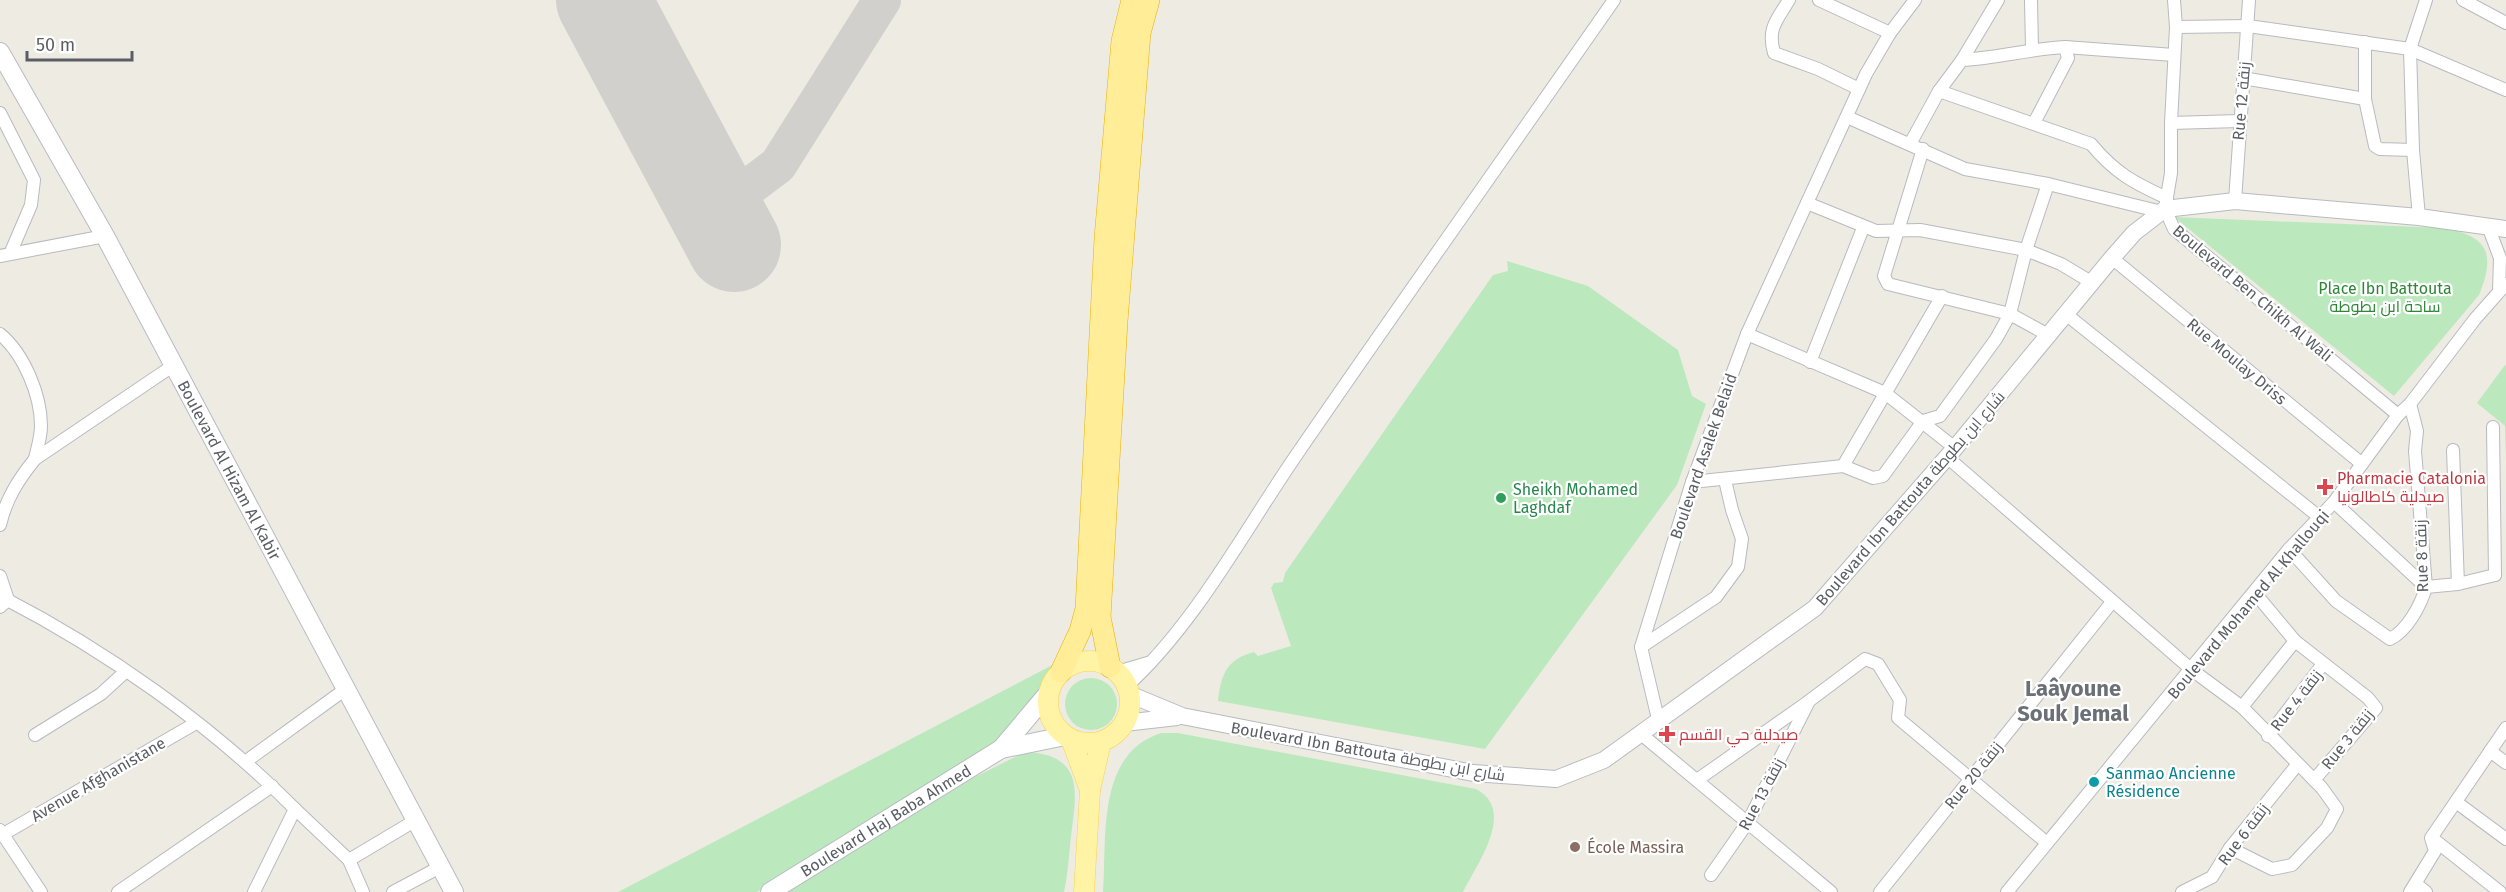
<svg xmlns="http://www.w3.org/2000/svg" width="2506" height="892" font-family="'Fira Sans',Cairo,sans-serif">
<rect width="100%" height="100%" fill="#eeece2"/>
<g fill="#bce8be">
<path d="M 2174,217 L 2443,228 C 2488,236 2496,253 2479,295 L 2394,396 Z"/>
<path d="M 1507,261 L 1588,286 L 1678,350 L 1692,396 L 1706,404 L 1677,485 L 1485,749 L 1218,701 C 1221,674 1227,659 1254,652 L 1258,656 L 1291,646 L 1271,588 L 1274,583 L 1283,582 L 1285,573 L 1493,275 L 1508,271 Z"/>
<path d="M 2505,365 L 2506,366 L 2506,462 L 2505,426 L 2477,403 Z"/>
<path d="M 1064,659 L 1034,701 L 987,752 L 757,892 L 618,892 Z"/>
<circle cx="1091" cy="704" r="26"/>
<path d="M 1161,733 L 1178,733 L 1476,789 C 1517,810 1477,864 1463,892 L 1103,892 C 1107,837 1096,754 1161,733 Z"/>
<path d="M 1025,752 C 1084,754 1077,792 1071,836 C 1069,855 1068,874 1064,892 L 787,892 L 973,778 Z"/>
</g>
<g fill="none" stroke-linecap="round" stroke-linejoin="round">
<path stroke="#d1d0cc" stroke-width="38" d="M 716,212 L 778,165 L 882,0"/>
<path stroke="#d1d0cc" stroke-width="94" d="M 603,0 L 734,245"/>
<defs>
<g id="minor">
<path d="M 1789,0 C 1777,20 1767,28 1774,53 L 1818,69 L 1859,89"/>
<path d="M 1819,0 L 1890,33"/>
<path d="M 2031,0 L 2032,49"/>
<path d="M 2174,0 L 2176,27 L 2171,123 L 2171,173 L 2165,209 L 2174,229 L 2398,415"/>
<path d="M 2463,0 L 2506,23"/>
<path d="M 2176,27 L 2248,26 L 2410,49 L 2506,90"/>
<path d="M 2365,42 L 2365,99"/>
<path d="M 2065,47 L 2174,55"/>
<path d="M 1962,60 L 1998,0"/>
<path d="M 2243,78 L 2365,99 L 2375,146 L 2380,149 L 2413,150"/>
<path d="M 1939,91 L 2091,144 C 2115,173 2134,183 2167,198"/>
<path d="M 0,113 L 34,180 L 31,205 L 10,254"/>
<path d="M 1847,117 L 1965,169 L 2048,184 L 2162,212"/>
<path d="M 2171,123 L 2239,121"/>
<path d="M 1910,144 L 1939,91 L 1962,60 C 1997,58 2030,49 2065,47 L 2068,58 L 2034,123"/>
<path d="M 1923,149 L 1884,276 L 1888,284 L 2010,314 L 2050,336"/>
<path d="M 2235,201 L 2249,0"/>
<path d="M 1807,203 L 1876,231 L 1920,230 L 2026,250 L 2061,264 L 2091,282"/>
<path d="M 2419,217 L 2413,150 L 2410,49 L 2426,0"/>
<path d="M 2488,226 L 2500,258 L 2499,291"/>
<path d="M 0,256 L 105,236"/>
<path d="M 2112,258 L 2362,464"/>
<path d="M 2067,315 L 2318,516"/>
<path d="M 0,334 C 24,354 41,395 41,426 C 41,437 37,449 35,459"/>
<path d="M 1747,334 L 1885,393 L 1955,448"/>
<path d="M 1810,362 L 1863,228"/>
<path d="M 2493,427 L 2495,575"/>
<path d="M 2453,450 L 2458,584"/>
<path d="M 1947,457 L 2192,670 L 2242,707 L 2322,788 L 2337,809 L 2327,828 L 2292,865 L 2272,869 L 2230,848"/>
<path d="M 1843,466 L 1942,296"/>
<path d="M 1692,482 L 1843,466 L 1873,478 L 1883,476 L 1923,421 L 1940,416 L 1996,339 L 2010,314 L 2026,250 L 2048,184"/>
<path d="M 2334,502 L 2426,587 L 2458,584 L 2495,575"/>
<path d="M 0,525 C 6,499 18,480 35,459 L 174,365"/>
<path d="M 2289,549 L 2336,601 L 2390,639 C 2407,631 2421,605 2426,587 L 2415,451 L 2417,431 L 2410,404"/>
<path d="M 0,576 L 8,600 L 0,607"/>
<path d="M 2255,593 L 2295,641 L 2368,698 L 2376,708 L 2314,780"/>
<path d="M 0,596 C 107,651 210,724 295,809 L 254,892"/>
<path d="M 1641,647 L 1716,597 L 1738,567 L 1742,539 L 1732,510 L 1725,480"/>
<path d="M 1117,672 L 1151,662"/>
<path d="M 1127,686 C 1195,624 1243,533 1295,457 C 1400,304 1508,152 1614,0"/>
<path d="M 2242,707 L 2295,641"/>
<path d="M 1658,719 L 1641,647 L 1692,482 L 1747,334 L 1866,74 L 1890,33 L 1915,0"/>
<path d="M 1641,734 L 1831,892"/>
<path d="M 35,735 L 101,694 L 125,672"/>
<path d="M 2268,736 L 2323,664"/>
<path d="M 2490,751 L 2506,763"/>
<path d="M 245,762 L 347,688"/>
<path d="M 1697,780 L 1808,702"/>
<path d="M 2456,802 L 2506,839"/>
<path d="M 295,809 L 349,860 L 416,820"/>
<path d="M 0,830 L 41,892"/>
<path d="M 0,836 L 196,723"/>
<path d="M 2432,838 L 2500,892"/>
<path d="M 349,860 L 363,892"/>
<path d="M 1711,875 L 1748,822 L 1809,701 L 1865,659 L 1878,664 L 1900,700 L 1898,718 L 2047,843"/>
<path d="M 2416,884 L 2426,892"/>
<path d="M 118,892 L 272,786"/>
<path d="M 393,892 L 440,867"/>
<path d="M 1880,892 L 2112,602"/>
<path d="M 2007,892 L 2289,549 L 2334,502 L 2398,415 L 2410,404 L 2475,319 L 2506,284"/>
<path d="M 2182,892 L 2212,877 L 2230,848 L 2297,765"/>
<path d="M 2410,892 L 2435,851 L 2431,838 L 2506,728"/>
</g>
<g id="tertiary">
<path d="M 1129,694 L 1182,716 L 1473,773 L 1556,779 L 1604,760 L 1815,608 L 1955,448 L 2112,258 L 2134,233 L 2165,209 L 2235,201 L 2419,217 L 2506,229"/>
<path d="M 1124,723 L 1177,717"/>
</g>
<g id="secondary">
<path id="s1" d="M 0,52 L 105,236 L 454,892"/>
<path d="M 1001,749 L 1065,736"/>
<path id="s2" d="M 770,892 L 1001,749 L 1050,691"/>
</g>
<g id="primary">
<circle cx="1089" cy="702" r="41"/>
<path d="M 1071,739 L 1090,790"/>
<path d="M 1084,892 L 1090,790 L 1101,742"/>
</g>
<g id="trunk">
<path d="M 1110,667 L 1100,617 L 1117,321 L 1140,33 L 1149,0"/>
<path d="M 1061,672 L 1080,631 L 1086,609 L 1105,238 L 1122,41 L 1132,0"/>
</g>
</defs>
<use href="#minor" stroke="#b7bac0" stroke-width="14"/>
<use href="#tertiary" stroke="#b7bac0" stroke-width="18"/>
<use href="#secondary" stroke="#b8bbc2" stroke-width="20"/>
<use href="#primary" stroke="#fcd24d" stroke-width="21"/>
<use href="#trunk" stroke="#f0af00" stroke-width="22"/>
<use href="#minor" stroke="#fff" stroke-width="12"/>
<use href="#tertiary" stroke="#fff" stroke-width="16"/>
<use href="#secondary" stroke="#fff" stroke-width="18"/>
<use href="#primary" stroke="#fff4a6" stroke-width="20"/>
<use href="#trunk" stroke="#ffed97" stroke-width="21"/>
</g>
<g fill="#e0444e" stroke="#fff" stroke-width="2">
<path d="M2322 478h6v6h6v6h-6v6h-6v-6h-6v-6h6z"/>
<path d="M1664 725h6v6h6v6h-6v6h-6v-6h-6v-6h6z"/>
</g>
<circle fill="#2e9e5b" stroke="#fff" stroke-width="2" cx="1501" cy="498" r="6"/>
<circle fill="#0f9aa8" stroke="#fff" stroke-width="2" cx="2094" cy="782" r="6"/>
<circle fill="#8d6e63" stroke="#fff" stroke-width="2" cx="1575" cy="847" r="6"/>
<g text-anchor="middle" stroke-width="4.5" stroke-linejoin="round" paint-order="stroke">
<g font-size="16" fill="#5a5e64" stroke="#fff">
<text transform="translate(2241 101) rotate(-85)" y="6">Rue 12 زنقة</text>
<text transform="translate(2253 293) rotate(40)" y="6">Boulevard Ben Chikh Al Wali</text>
<text transform="translate(2237 361) rotate(40)" y="6">Rue Moulay Driss</text>
<text transform="translate(1703 456) rotate(-71)" y="6">Boulevard Asalek Belaid</text>
<text dy="6" stroke="none"><textPath href="#s1" startOffset="477">Boulevard Al Hizam Al Kabir</textPath></text>
<text transform="translate(1910 498) rotate(-49)" y="6">Boulevard Ibn Battouta شارع ابن بطوطة</text>
<text transform="translate(2421 556) rotate(-92)" y="6">Rue 8 زنقة</text>
<text transform="translate(2248 604) rotate(-50)" y="6">Boulevard Mohamed Al Khallouqi</text>
<text transform="translate(2296 700) rotate(-52)" y="6">Rue 4 زنقة</text>
<text transform="translate(2347 739) rotate(-51)" y="6">Rue 3 زنقة</text>
<text transform="translate(1368 751) rotate(10)" y="6">Boulevard Ibn Battouta شارع ابن بطوطة</text>
<text transform="translate(1973 775) rotate(-51)" y="6">Rue 20 زنقة</text>
<text transform="translate(98 779) rotate(-30)" y="6">Avenue Afghanistane</text>
<text transform="translate(1761 794) rotate(-62)" y="6">Rue 13 زنقة</text>
<text dy="6" stroke="none"><textPath href="#s2" startOffset="136">Boulevard Haj Baba Ahmed</textPath></text>
<text transform="translate(2243 834) rotate(-53)" y="6">Rue 6 زنقة</text>
</g>
<g font-size="16" fill="#2e8736" stroke="#fff">
<text x="2385" y="294">Place Ibn Battouta<tspan x="2385" dy="18">ساحة ابن بطوطة</tspan></text>
</g>
<g font-size="16" fill="#be3a42" stroke="#fff" text-anchor="start">
<text x="2337" y="484">Pharmacie Catalonia<tspan x="2337" dy="18">صيدلية كاطالونيا</tspan></text>
<text x="1679" y="740">صيدلية حي القسم</text>
</g>
<g font-size="16" fill="#27864d" stroke="#fff" text-anchor="start">
<text x="1513" y="495">Sheikh Mohamed<tspan x="1513" dy="18">Laghdaf</tspan></text>
</g>
<g font-size="16" fill="#0d838f" stroke="#fff" text-anchor="start">
<text x="2106" y="779">Sanmao Ancienne<tspan x="2106" dy="18">Résidence</tspan></text>
</g>
<g font-size="16" fill="#785e54" stroke="#fff" text-anchor="start">
<text x="1587" y="853">École Massira</text>
</g>
<g font-size="22" font-weight="bold" fill="#6b7076" stroke="#fff">
<text x="2073" y="696">Laâyoune<tspan x="2073" dy="25">Souk Jemal</tspan></text>
</g>
</g>
<path d="M27 51v9h105v-9" fill="none" stroke="#5a5e64" stroke-width="3"/>
<text x="36" y="51" font-size="18" fill="#5a5e64" stroke="#ffffff" stroke-width="4.5" paint-order="stroke">50 m</text>
</svg>
